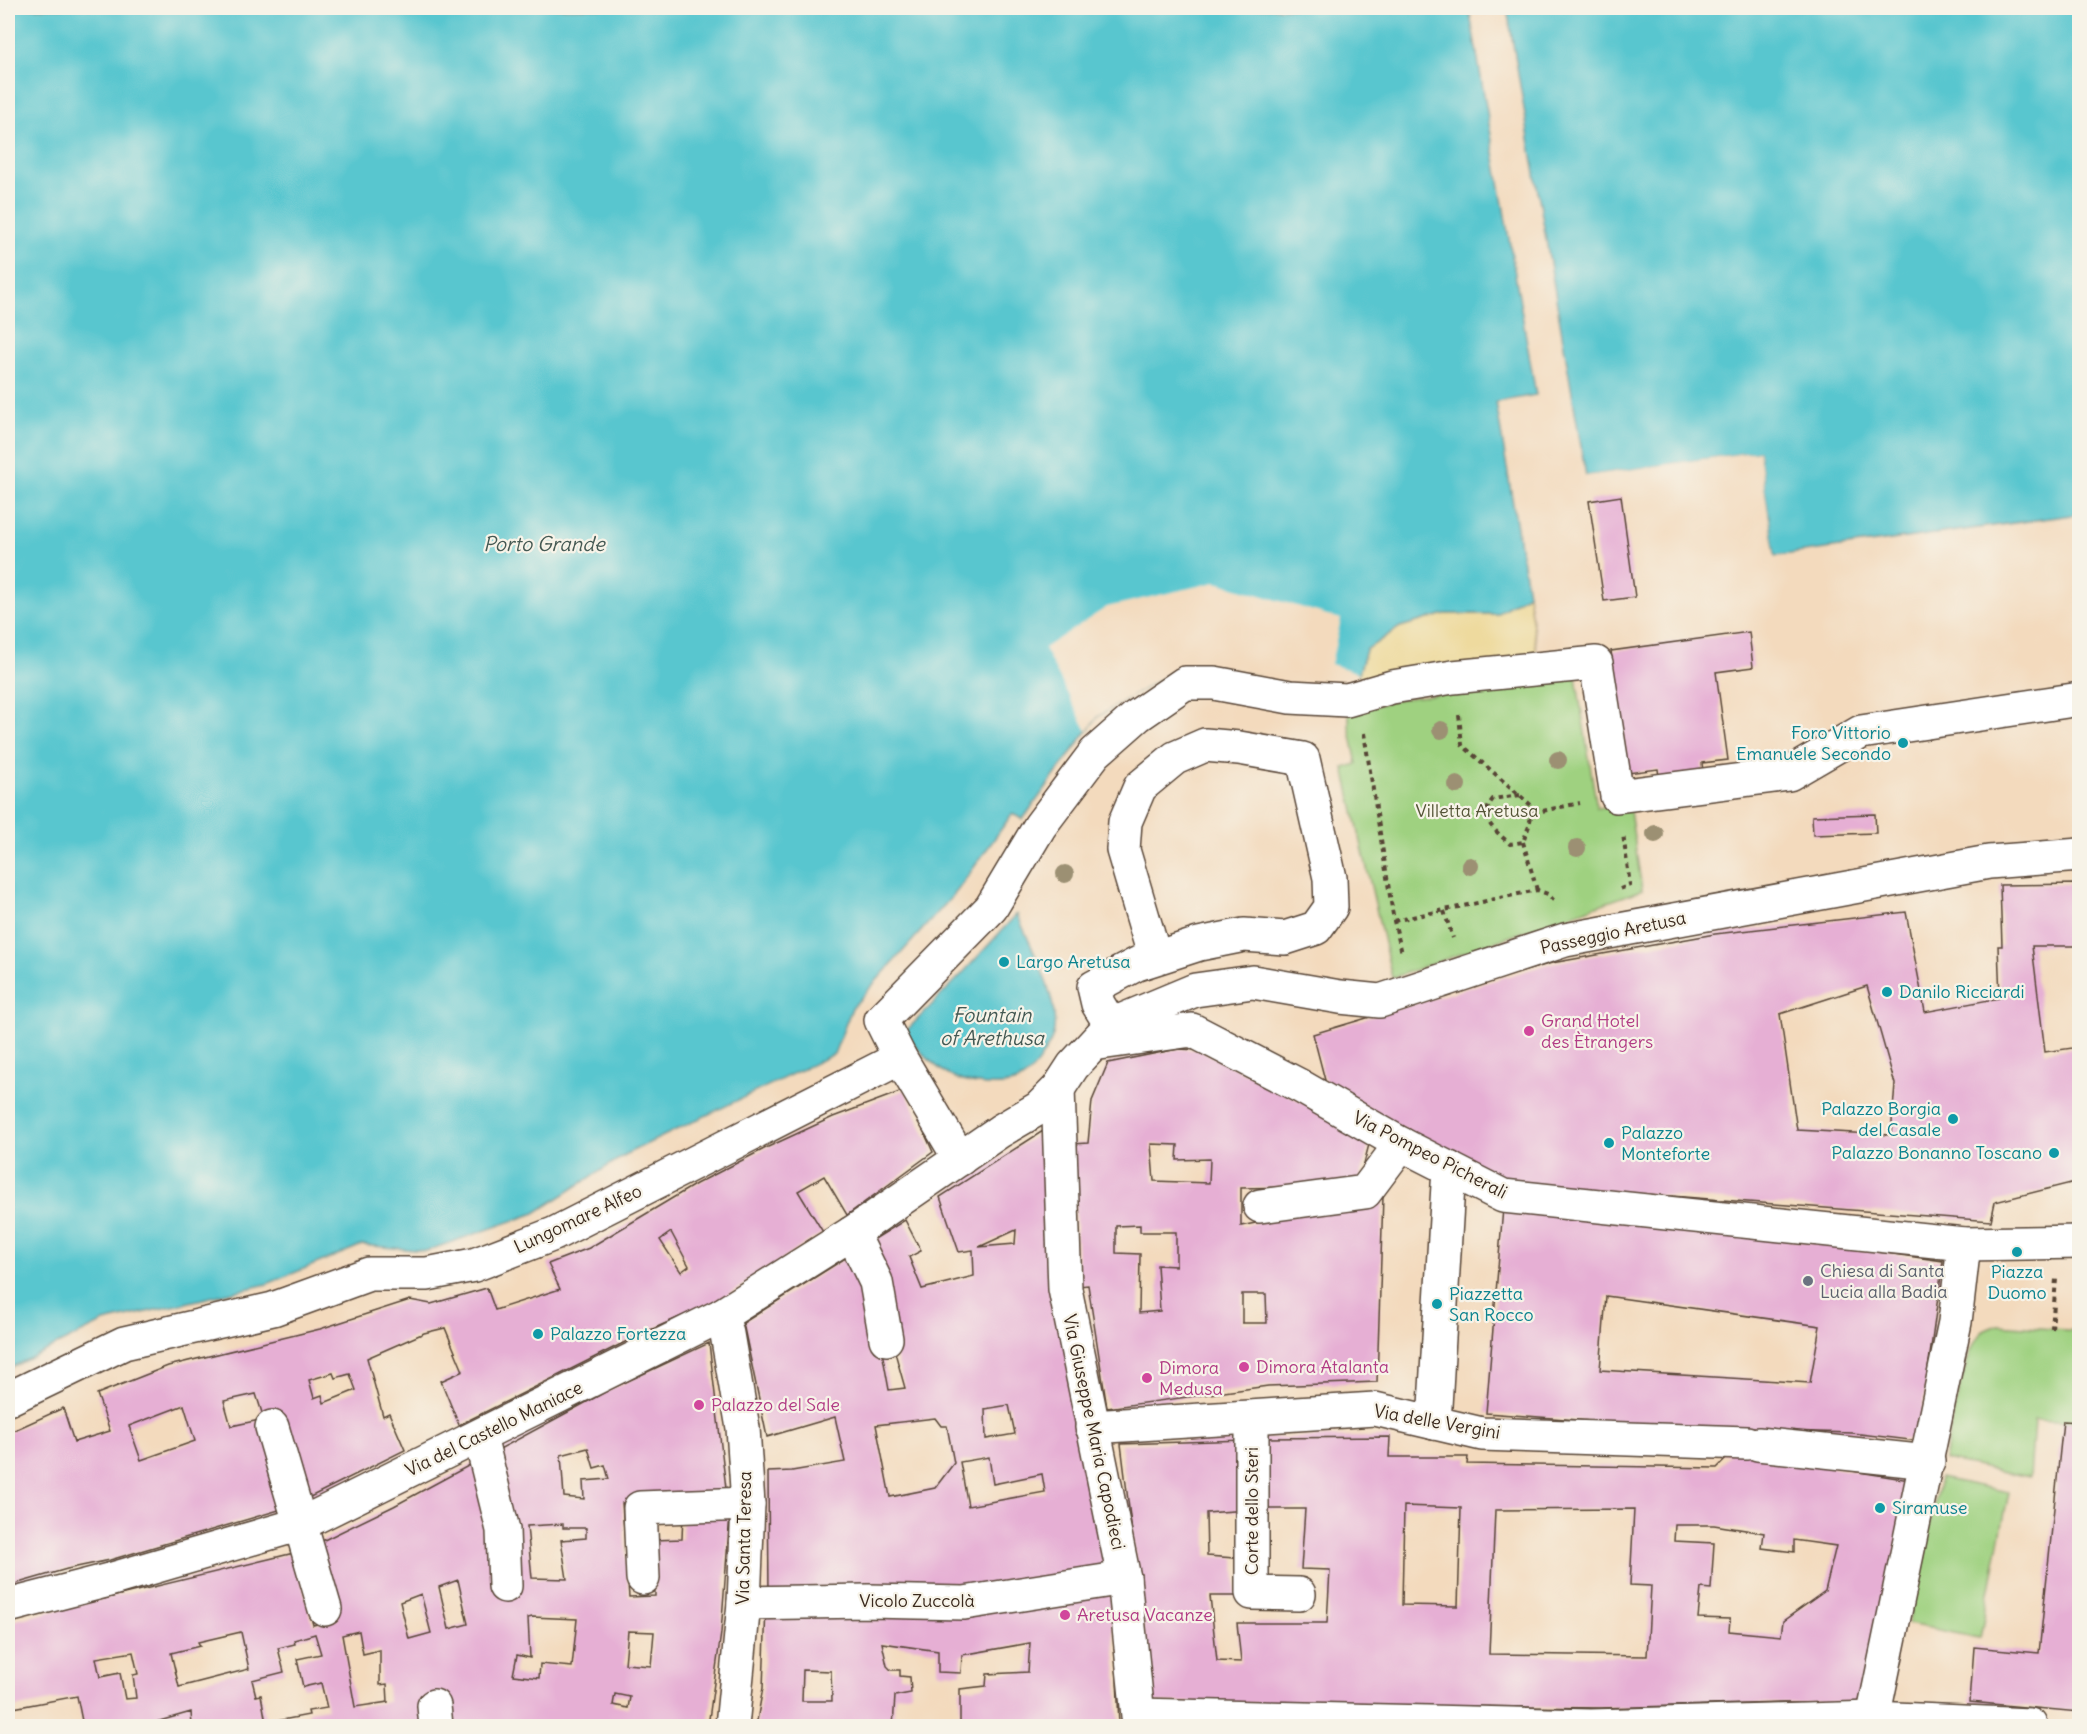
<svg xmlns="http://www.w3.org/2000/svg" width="2087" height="1734" font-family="Delius,sans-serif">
<rect width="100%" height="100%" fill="#f7f3e8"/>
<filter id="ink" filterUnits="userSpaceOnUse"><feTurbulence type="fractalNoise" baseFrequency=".0167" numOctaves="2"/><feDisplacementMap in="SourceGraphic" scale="12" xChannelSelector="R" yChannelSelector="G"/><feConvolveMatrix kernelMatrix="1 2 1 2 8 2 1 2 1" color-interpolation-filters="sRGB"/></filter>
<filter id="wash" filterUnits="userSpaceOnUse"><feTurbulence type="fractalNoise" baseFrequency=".008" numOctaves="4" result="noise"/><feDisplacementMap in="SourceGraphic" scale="24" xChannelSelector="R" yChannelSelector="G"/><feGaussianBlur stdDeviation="1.35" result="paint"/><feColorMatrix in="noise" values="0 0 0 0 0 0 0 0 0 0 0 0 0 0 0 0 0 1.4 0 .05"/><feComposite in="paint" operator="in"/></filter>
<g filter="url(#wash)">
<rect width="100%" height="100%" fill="#f3dabd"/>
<g fill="#9fd180" stroke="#6d7e4f" stroke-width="1.5">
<path d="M 1576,677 L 1597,808 L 1629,804 L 1642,890 L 1392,978 L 1344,768 L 1357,764 L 1349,726 L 1349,713 L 1400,699 Z"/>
<path d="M 1998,1325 L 2079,1331 L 2079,1422 L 2034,1420 L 2030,1477 L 1944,1460 C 1949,1434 1965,1349 1981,1333 C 1985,1329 1993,1327 1998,1325 Z"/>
<path d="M 1940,1478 L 2009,1492 L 1980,1638 L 1908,1624 Z"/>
</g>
<path fill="#eeda9e" stroke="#94825e" stroke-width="1.5" d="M 1528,594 L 1538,659 L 1356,682 L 1366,650 L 1400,627 L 1445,614 L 1496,614 Z"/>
<g fill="#59c6cf" stroke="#4a7876" stroke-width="1.5">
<path d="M 8,8 L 1469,8 L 1536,395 L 1496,402 L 1528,594 L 1496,614 L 1445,614 L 1400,627 L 1366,650 L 1356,682 L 1260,675 L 1219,666 L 1185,668 L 1169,673 L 1098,716 L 1023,819 L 1012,814 L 957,891 L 852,1008 L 834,1054 L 628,1153 L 535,1213 L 426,1251 L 362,1245 L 267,1284 L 104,1322 L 8,1369 Z"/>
<path d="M 1507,8 L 2079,8 L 2079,514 L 1775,556 L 1759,451 L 1586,476 Z"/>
<path d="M 1017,914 C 1030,946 1062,1001 1053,1035 C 1051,1043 1045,1052 1040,1059 C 1036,1066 1029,1075 1022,1079 C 1004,1090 964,1085 947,1074 C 932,1064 915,1047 905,1032 L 961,975 Z"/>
</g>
<g fill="#f3dabd">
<path d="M 1759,451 L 1775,559 L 1772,556 L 1757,454 L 1586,479 L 1586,476 Z"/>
<path d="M 1216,582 L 1341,619 L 1331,664 L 1359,673 L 1356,682 L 1344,696 L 1219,666 L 1185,668 L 1169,673 L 1098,716 L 1087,731 L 1044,648 L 1107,607 Z"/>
</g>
<g id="blocks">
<g fill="#e6afd4" fill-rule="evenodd">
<path d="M 1621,496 L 1635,597 L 1604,601 L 1589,501 Z"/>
<path d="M 1749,632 L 1753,667 L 1716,672 L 1728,760 L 1702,763 L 1704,779 L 1660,785 L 1658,769 L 1628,773 L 1611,651 Z"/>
<path d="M 1875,814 L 1876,833 L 1813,835 L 1812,816 Z"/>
<path d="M 2079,884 L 2079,946 L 2032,946 L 2045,1052 L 2079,1047 L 2079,1181 L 1995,1202 L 1991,1221 L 1504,1183 L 1327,1088 L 1313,1034 L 1552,963 L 1715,934 L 1906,912 L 1925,1012 L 2000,998 L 1998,946 L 2002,946 L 2000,885 ZM 1867,986 L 1895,1084 L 1891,1135 L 1797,1130 L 1780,1014 Z"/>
<path d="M 1178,1049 L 1199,1050 L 1371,1137 L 1358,1186 L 1241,1188 L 1241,1226 L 1383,1196 L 1377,1382 L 1268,1386 L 1107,1408 L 1088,1285 L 1079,1286 L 1072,1144 L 1088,1143 L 1092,1101 L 1108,1063 ZM 1151,1144 L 1178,1145 L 1177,1160 L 1210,1159 L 1209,1183 L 1154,1181 ZM 1140,1225 L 1140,1232 L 1176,1232 L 1176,1266 L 1157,1265 L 1160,1311 L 1139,1313 L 1140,1254 L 1116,1253 L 1116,1226 ZM 1242,1294 L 1266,1294 L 1267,1323 L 1242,1323 Z"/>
<path d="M 905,1090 L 933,1152 L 847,1215 L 824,1176 L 798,1191 L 823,1232 L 725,1297 L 639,1335 L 459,1425 L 441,1381 L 463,1371 L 445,1328 L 424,1333 L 367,1358 L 383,1416 L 389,1413 L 405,1450 L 300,1502 L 295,1460 L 280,1412 L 264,1419 L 256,1394 L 224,1401 L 231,1426 L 264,1419 L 289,1507 L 110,1560 L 67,1569 L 8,1586 L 8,1433 L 63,1408 L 74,1442 L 110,1431 L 97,1394 L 168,1366 L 320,1329 L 410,1300 L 431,1304 L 487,1288 L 495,1310 L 560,1289 L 548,1264 L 589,1248 L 696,1184 L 768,1147 L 833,1117 ZM 671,1232 L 689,1266 L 681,1272 L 660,1240 ZM 333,1373 L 335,1378 L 350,1374 L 356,1390 L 324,1403 L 322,1395 L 314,1398 L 309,1380 ZM 184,1405 L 195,1441 L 141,1460 L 129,1426 Z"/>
<path d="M 1046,1129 L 1109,1573 L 994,1592 L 769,1598 L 768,1472 L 792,1471 L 845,1462 L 835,1417 L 767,1437 L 743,1323 L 855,1252 L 870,1286 L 889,1390 L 905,1388 L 865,1245 L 905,1220 L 921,1251 L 909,1257 L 922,1289 L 974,1276 L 973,1250 L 959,1252 L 940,1197 ZM 1016,1230 L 1015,1244 L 979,1247 ZM 1009,1405 L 1015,1434 L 986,1439 L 985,1409 ZM 935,1418 L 941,1426 L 947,1426 L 954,1463 L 935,1488 L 890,1497 L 876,1425 ZM 989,1457 L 993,1484 L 1042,1474 L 1045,1492 L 968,1506 L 960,1462 Z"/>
<path d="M 1503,1208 L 1684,1225 L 1943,1261 L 1918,1441 L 1852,1433 L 1759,1430 L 1833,1468 L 1910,1480 L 1865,1703 L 1783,1703 L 1600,1708 L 1153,1702 L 1121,1444 L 1245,1440 L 1248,1510 L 1206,1513 L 1207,1556 L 1235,1558 L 1236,1596 L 1210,1596 L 1217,1661 L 1241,1662 L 1237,1623 L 1327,1623 L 1330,1570 L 1301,1569 L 1305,1509 L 1263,1509 L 1261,1438 L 1390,1437 L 1389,1457 L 1468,1457 L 1467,1464 L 1717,1468 L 1730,1455 L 1617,1423 L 1486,1413 ZM 1606,1296 L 1820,1326 L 1810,1383 L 1600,1370 ZM 1404,1506 L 1461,1508 L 1458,1606 L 1402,1605 ZM 1634,1509 L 1630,1585 L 1651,1586 L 1647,1656 L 1489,1654 L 1495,1510 ZM 1675,1525 L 1714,1525 L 1764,1533 L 1762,1548 L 1794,1552 L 1794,1540 L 1836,1546 L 1825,1591 L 1783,1621 L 1781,1636 L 1729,1631 L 1730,1619 L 1698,1618 L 1701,1588 L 1711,1589 L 1714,1543 L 1674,1541 Z"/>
<path d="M 709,1343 L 727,1497 L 662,1499 L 622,1503 L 629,1597 L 655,1596 L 654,1540 L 682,1539 L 683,1512 L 730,1514 L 721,1633 L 708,1726 L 192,1726 L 191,1712 L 142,1726 L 83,1726 L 77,1696 L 8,1709 L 8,1622 L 294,1553 L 313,1625 L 338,1619 L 316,1544 L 394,1506 L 611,1389 ZM 588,1448 L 594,1468 L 605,1465 L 609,1479 L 583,1481 L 584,1499 L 564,1497 L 561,1455 ZM 563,1524 L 563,1528 L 586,1528 L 586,1538 L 561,1540 L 567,1579 L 532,1578 L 527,1526 ZM 458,1580 L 468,1624 L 449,1629 L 439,1587 ZM 421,1594 L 431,1633 L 409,1639 L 400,1602 ZM 532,1617 L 577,1619 L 572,1667 L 540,1664 L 539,1678 L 513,1675 L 517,1655 L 530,1658 L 528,1618 ZM 359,1631 L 363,1654 L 380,1650 L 380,1685 L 387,1684 L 388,1702 L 355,1707 L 342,1635 ZM 628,1631 L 654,1632 L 651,1666 L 625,1664 ZM 241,1632 L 249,1669 L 179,1687 L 171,1653 L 200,1646 L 198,1642 ZM 315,1634 L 321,1654 L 297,1659 L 303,1687 L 321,1683 L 327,1708 L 308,1711 L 309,1715 L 266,1723 L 261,1695 L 256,1696 L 252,1680 L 284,1672 L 278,1648 L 295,1644 L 294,1640 ZM 133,1652 L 138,1674 L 133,1675 L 136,1698 L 125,1699 L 120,1673 L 100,1677 L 96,1658 ZM 615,1694 L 630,1697 L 628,1708 L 613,1705 Z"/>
<path d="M 2063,1421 L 2079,1422 L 2079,1712 L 1970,1702 L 1974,1647 L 2039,1653 Z"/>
<path d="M 1109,1585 L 1117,1677 L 1119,1726 L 960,1726 L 960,1689 L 986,1686 L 987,1674 L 1028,1672 L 1030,1643 L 962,1655 L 961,1673 L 938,1672 L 938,1651 L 882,1643 L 887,1666 L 891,1670 L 900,1670 L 900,1676 L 910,1677 L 911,1693 L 895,1696 L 893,1726 L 756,1726 L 763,1688 L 766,1607 ZM 803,1670 L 831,1671 L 832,1701 L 802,1701 Z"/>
</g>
</g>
</g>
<g filter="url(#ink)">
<use href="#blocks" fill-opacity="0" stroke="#574436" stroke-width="1.5"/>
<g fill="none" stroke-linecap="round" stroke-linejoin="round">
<defs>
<g id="minor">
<path d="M 1111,1025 L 1098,1004 L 1094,987 L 1137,964 L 1199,944 L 1244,935 L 1285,938 L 1316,928 L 1331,907 L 1330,878 L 1303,759 L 1239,748 L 1205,745 L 1175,758 L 1140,787 L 1125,822 L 1123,850 L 1155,958"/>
<path d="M 1100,1043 L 1192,1030 L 1300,1086 L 1401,1144 L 1503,1196 L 1964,1244 L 2080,1242"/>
<path d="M 1058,1089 L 1065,1289 L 1124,1578 L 1139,1726"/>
<path d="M 960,1159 L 900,1058 L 881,1020 L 991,908 L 1040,826 L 1095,753 L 1137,716 L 1185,683 L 1214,683 L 1290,697 L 1347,700 L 1392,687 L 1453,677 L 1596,663 L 1617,796 L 1789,774 L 1861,732 L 2080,699"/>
<path d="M 1260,1206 L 1365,1192 L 1401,1144"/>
<path d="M 852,1233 L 876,1282 L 886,1339"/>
<path d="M 722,1315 L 727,1334 L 743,1428 L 748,1504 L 744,1603 L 732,1726"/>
<path d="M 8,1399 L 124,1343 L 273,1309 L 369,1274 L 427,1274 L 474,1265 L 554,1234 L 900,1058"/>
<path d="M 1252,1418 L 1252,1593 L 1299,1594"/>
<path d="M 1434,1423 L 1449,1168"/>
<path d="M 272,1427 L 325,1609"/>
<path d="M 1092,1427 L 1375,1409 L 1482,1434 L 1747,1443"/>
<path d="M 480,1436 L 503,1530 L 505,1586"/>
<path d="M 1758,1444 L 1928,1462"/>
<path d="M 643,1578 L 640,1508 L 748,1504"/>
<path d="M 744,1603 L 869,1601 L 964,1603 L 1124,1578"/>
<path d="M 8,1606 L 109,1580 L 301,1524 L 722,1315 L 852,1233 L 1000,1131 L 1039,1108 L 1058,1089 L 1073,1066 L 1111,1025 L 1195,990 L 1253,982 L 1340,997 L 1380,1001 L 1565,940 L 1989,862 L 2080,855"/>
<path d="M 434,1706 L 436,1726"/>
<path d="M 1139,1715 L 1591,1726 L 1873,1718 L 2030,1725 L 2030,1726"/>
<path d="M 1873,1718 L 1955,1322 L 1964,1244"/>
</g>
</defs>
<use href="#minor" stroke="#574436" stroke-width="36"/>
<g stroke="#574436" stroke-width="4" stroke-dasharray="4.5 4.5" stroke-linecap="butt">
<path d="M 1459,715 L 1462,745 L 1533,807 L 1542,811 L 1580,803"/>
<path d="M 1364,733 L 1394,921 L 1402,953"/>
<path d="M 1520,795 L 1493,799 C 1477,819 1496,831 1510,844 L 1523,842 L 1529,826 L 1533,807"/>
<path d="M 1523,842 L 1537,890"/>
<path d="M 1620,889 L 1630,885 L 1623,834"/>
<path d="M 1444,911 L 1453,938"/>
<path d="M 1394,921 L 1537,890 L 1548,894 L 1555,902"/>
<path d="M 2052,1329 L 2056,1279"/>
</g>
<use href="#minor" stroke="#fff" stroke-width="33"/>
</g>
<g fill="#9c9073">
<circle cx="1441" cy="730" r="9"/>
<circle cx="1558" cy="760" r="9"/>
<circle cx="1457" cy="785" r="9"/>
<circle cx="1655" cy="834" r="9"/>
<circle cx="1577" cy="848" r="9"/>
<circle cx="1470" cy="866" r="9"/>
<circle cx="1065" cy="874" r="9"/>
</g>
</g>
<g fill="#0f9aa8" stroke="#f7f3e8" stroke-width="2">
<circle cx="1903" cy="743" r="6"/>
<circle cx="1004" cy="962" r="6"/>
<circle cx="1887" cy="992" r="6"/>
<circle cx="1953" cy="1119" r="6"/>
<circle cx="1609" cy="1143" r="6"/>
<circle cx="2054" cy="1153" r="6"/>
<circle cx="2017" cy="1252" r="6"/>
<circle cx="1437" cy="1304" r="6"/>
<circle cx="538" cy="1334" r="6"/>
<circle cx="1880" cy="1508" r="6"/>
</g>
<g fill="#d1479c" stroke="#f7f3e8" stroke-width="2">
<circle cx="1529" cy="1031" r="6"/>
<circle cx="1244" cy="1367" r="6"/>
<circle cx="1147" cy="1378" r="6"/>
<circle cx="699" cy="1405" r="6"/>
<circle cx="1065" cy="1615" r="6"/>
</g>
<circle fill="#6b7280" stroke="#f7f3e8" stroke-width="2" cx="1808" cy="1281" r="6"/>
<g text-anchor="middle" stroke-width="4.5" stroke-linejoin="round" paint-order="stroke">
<g font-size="18" fill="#0d838f" stroke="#f7f3e8" text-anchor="start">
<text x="1891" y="739" text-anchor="end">Foro Vittorio<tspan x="1891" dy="21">Emanuele Secondo</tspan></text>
<text x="1016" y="968">Largo Aretusa</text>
<text x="1899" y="998">Danilo Ricciardi</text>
<text x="1941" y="1115" text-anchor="end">Palazzo Borgia<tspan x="1941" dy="21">del Casale</tspan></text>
<text x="1621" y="1139">Palazzo<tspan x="1621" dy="21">Monteforte</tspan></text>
<text x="2042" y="1159" text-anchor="end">Palazzo Bonanno Toscano</text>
<text x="2017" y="1278" text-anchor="middle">Piazza<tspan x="2017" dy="21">Duomo</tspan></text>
<text x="1449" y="1300">Piazzetta<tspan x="1449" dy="21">San Rocco</tspan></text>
<text x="550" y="1340">Palazzo Fortezza</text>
<text x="1892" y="1514">Siramuse</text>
</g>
<g font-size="18" fill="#545436" stroke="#f7f3e8">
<text x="1477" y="817">Villetta Aretusa</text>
</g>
<g font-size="18" fill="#3b2a1e" stroke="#f7f3e8">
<text transform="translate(1613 933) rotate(-12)" y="6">Passeggio Aretusa</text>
<text transform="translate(1430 1155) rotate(27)" y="6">Via Pompeo Picherali</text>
<text transform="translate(578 1219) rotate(-25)" y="6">Lungomare Alfeo</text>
<text transform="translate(1437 1422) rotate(10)" y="6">Via delle Vergini</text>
<text transform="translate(494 1429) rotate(-26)" y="6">Via del Castello Maniace</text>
<text transform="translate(1094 1432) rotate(78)" y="6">Via Giuseppe Maria Capodieci</text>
<text transform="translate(1252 1511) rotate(-90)" y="6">Corte dello Steri</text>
<text transform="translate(744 1538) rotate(-89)" y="6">Via Santa Teresa</text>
<text x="917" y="1607">Vicolo Zuccolà</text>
</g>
<g font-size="18" fill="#b23c85" stroke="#f7f3e8" text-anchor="start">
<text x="1541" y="1027">Grand Hotel<tspan x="1541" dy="21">des Ètrangers</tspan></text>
<text x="1256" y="1373">Dimora Atalanta</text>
<text x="1159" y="1374">Dimora<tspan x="1159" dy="21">Medusa</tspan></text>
<text x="711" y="1411">Palazzo del Sale</text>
<text x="1077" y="1621">Aretusa Vacanze</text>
</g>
<g font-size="18" fill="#5b616d" stroke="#f7f3e8" text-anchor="start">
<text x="1820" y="1277">Chiesa di Santa<tspan x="1820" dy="21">Lucia alla Badia</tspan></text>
</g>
<g font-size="20" font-style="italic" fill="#445953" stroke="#f7f3e8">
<text x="544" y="551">Porto Grande</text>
<text x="992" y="1022">Fountain<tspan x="992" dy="23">of Arethusa</tspan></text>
</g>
</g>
<rect width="2087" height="1734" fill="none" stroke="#f7f3e8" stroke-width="30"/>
</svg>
